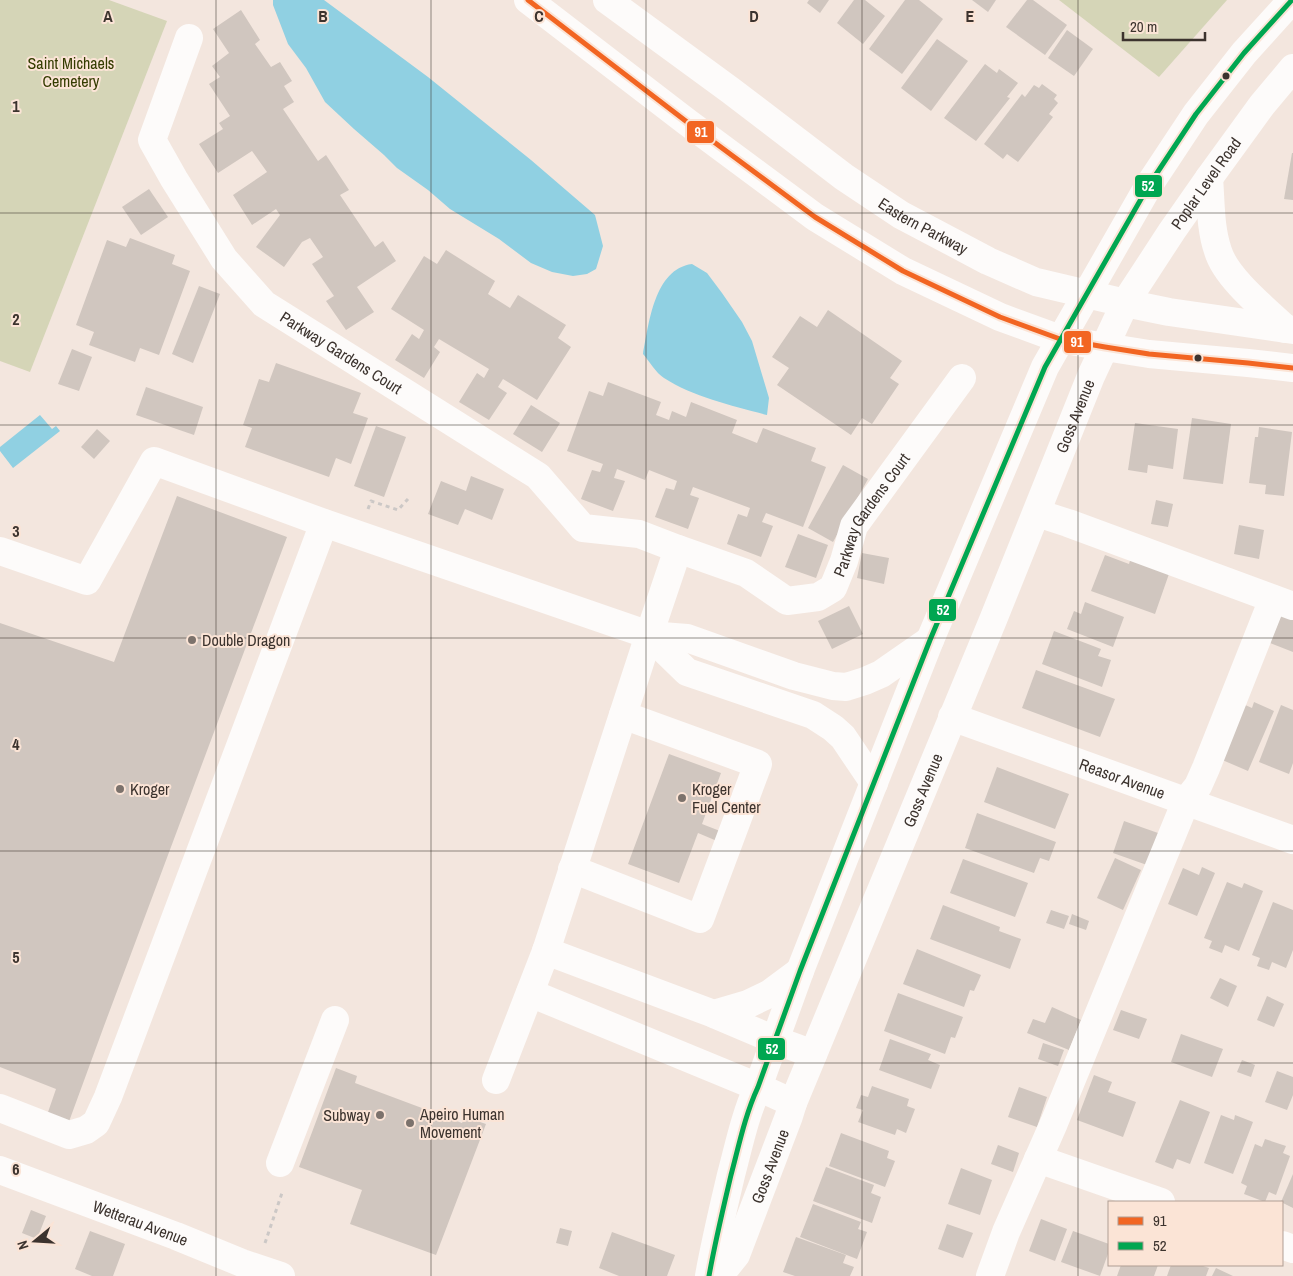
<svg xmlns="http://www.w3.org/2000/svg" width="1293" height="1276" font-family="'Archivo Narrow',sans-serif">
<rect width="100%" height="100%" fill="#f3e6de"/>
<g fill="#d5d5b7">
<path d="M 0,0 L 109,0 L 167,21 L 30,372 L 0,361 Z"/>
<path d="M 1059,0 L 1227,0 L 1159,77 Z"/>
</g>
<g fill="#90d0e2">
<path d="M 273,0 L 324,0 L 428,77 L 531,160 L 595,215 L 603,246 L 596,269 L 587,274 L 573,276 L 552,272 L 531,263 L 499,239 L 450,209 L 428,190 L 397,168 L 384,155 L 354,129 L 325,102 L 306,68 L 288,44 L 273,5 Z"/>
<path d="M 692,264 L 707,273 L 722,293 L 742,322 L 752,341 L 769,398 L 767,415 C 734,406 693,397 664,378 C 656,373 649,361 643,354 C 649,324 654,269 692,264 Z"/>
<path d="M 40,415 L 52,429 L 56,426 L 60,431 L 13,468 L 0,451 L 0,447 Z"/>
</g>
<g fill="#d0c6bf">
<path d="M 809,0 L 829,0 L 820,13 L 807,3 Z"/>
<path d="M 854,0 L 865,0 L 885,16 L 863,44 L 837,23 Z"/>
<path d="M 905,0 L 919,0 L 943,19 L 902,74 L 869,49 Z"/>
<path d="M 972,0 L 996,0 L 988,12 Z"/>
<path d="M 1027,0 L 1033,0 L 1067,25 L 1045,55 L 1006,27 Z"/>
<path d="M 241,10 L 260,40 L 255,44 L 271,67 L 280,62 L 292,81 L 284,86 L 294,102 L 283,109 L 318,161 L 326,155 L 349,190 L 340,195 L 375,247 L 383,241 L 396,261 L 357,287 L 374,312 L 346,330 L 326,301 L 334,296 L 312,264 L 323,257 L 310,238 L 302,242 L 284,267 L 256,247 L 280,215 L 276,209 L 252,225 L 233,195 L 267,172 L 252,151 L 218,173 L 199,144 L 223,129 L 219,123 L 230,116 L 209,84 L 220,77 L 212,66 L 229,53 L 213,29 Z"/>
<path d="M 1067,30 L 1093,49 L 1074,76 L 1048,58 Z"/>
<path d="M 937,39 L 968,61 L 931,111 L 901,88 Z"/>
<path d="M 985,64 L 997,73 L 999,69 L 1018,83 L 1007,97 L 1010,98 L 976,141 L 944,118 Z"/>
<path d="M 1042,84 L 1057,95 L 1054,99 L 1058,103 L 1049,114 L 1053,117 L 1018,162 L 1007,154 L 1003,159 L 984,144 L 1022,94 L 1025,97 L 1034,85 L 1039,88 Z"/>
<path d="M 1292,153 L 1293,153 L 1293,200 L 1284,199 Z"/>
<path d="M 149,189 L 168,217 L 141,235 L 122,207 Z"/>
<path d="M 130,238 L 175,255 L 172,264 L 190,271 L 159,355 L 140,348 L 135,362 L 89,345 L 94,332 L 76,325 L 107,240 L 126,247 Z"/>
<path d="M 446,250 L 495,281 L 488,294 L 510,308 L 518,295 L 566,325 L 558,338 L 571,347 L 537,400 L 503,379 L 498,387 L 507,393 L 489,420 L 459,402 L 477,373 L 484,378 L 489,369 L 439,339 L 434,347 L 440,352 L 424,378 L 395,360 L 412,334 L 419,339 L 424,330 L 391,309 L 424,256 L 437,264 Z"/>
<path d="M 199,286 L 220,294 L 193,363 L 172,354 Z"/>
<path d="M 828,310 L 902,361 L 890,378 L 899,384 L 872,424 L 862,418 L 851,435 L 777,385 L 789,368 L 772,357 L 800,316 L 817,327 Z"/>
<path d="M 72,349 L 92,357 L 79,391 L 58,384 Z"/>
<path d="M 276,363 L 361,393 L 353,413 L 368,418 L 351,464 L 336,458 L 329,477 L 245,447 L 252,428 L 243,425 L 259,379 L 269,382 Z"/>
<path d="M 608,382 L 661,402 L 656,415 L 669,420 L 672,411 L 686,417 L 691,402 L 737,420 L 732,433 L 757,443 L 763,428 L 816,448 L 811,461 L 826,467 L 803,527 L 766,513 L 762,522 L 773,526 L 761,557 L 727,544 L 738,514 L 747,517 L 750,508 L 693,487 L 690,495 L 699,498 L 688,529 L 655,517 L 666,488 L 674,490 L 677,481 L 649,470 L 645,480 L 617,469 L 614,478 L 625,481 L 613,511 L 581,499 L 592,470 L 600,472 L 603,464 L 567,451 L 589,391 L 603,396 Z"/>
<path d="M 146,387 L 203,407 L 194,435 L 136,415 Z"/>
<path d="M 531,405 L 560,423 L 542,452 L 513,434 Z"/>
<path d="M 1192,418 L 1231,424 L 1223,484 L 1183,479 Z"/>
<path d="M 1135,423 L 1178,429 L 1173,469 L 1148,465 L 1147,473 L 1128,470 Z"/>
<path d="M 376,426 L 406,437 L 384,497 L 354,486 Z"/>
<path d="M 1259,427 L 1292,432 L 1284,496 L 1265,494 L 1266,485 L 1249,483 L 1255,437 L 1258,437 Z"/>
<path d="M 97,429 L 110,441 L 94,459 L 81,447 Z"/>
<path d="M 843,465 L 868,479 L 833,542 L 808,528 Z"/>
<path d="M 471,476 L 504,489 L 492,520 L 465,509 L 458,525 L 428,514 L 441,481 L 466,491 Z"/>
<path d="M 177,496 L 287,537 L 104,1026 L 67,1127 L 46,1118 L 56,1089 L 0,1067 L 0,623 L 114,662 Z"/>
<path d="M 1156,500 L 1173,504 L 1168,527 L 1151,524 Z"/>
<path d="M 1239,525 L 1264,530 L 1259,559 L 1234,554 Z"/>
<path d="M 798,534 L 828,545 L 816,578 L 785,567 Z"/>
<path d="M 862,553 L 889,558 L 884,584 L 857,578 Z"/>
<path d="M 1105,555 L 1129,564 L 1131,557 L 1170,571 L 1155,614 L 1091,591 Z"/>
<path d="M 1085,602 L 1124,617 L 1113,647 L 1067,629 L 1074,611 L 1081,614 Z"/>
<path d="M 849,606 L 863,634 L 832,649 L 818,621 Z"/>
<path d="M 1282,613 L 1293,618 L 1293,652 L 1270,643 Z"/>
<path d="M 1054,631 L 1101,649 L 1098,656 L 1111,660 L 1102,687 L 1042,664 Z"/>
<path d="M 1036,670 L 1115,699 L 1100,737 L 1022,708 Z"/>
<path d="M 1254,702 L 1274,711 L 1248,771 L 1220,759 L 1243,704 L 1252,708 Z"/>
<path d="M 1281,705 L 1293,710 L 1293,763 L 1289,774 L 1259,762 Z"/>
<path d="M 669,754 L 721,773 L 702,824 L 720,831 L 717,841 L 698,833 L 679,883 L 628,864 Z"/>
<path d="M 997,767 L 1069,794 L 1055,829 L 984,802 Z"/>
<path d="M 977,813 L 1056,842 L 1049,861 L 1040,858 L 1034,873 L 965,848 Z"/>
<path d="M 1124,821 L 1158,833 L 1147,865 L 1113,853 Z"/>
<path d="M 1115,858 L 1141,870 L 1123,910 L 1097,898 Z"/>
<path d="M 963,859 L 1028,883 L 1015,917 L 950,893 Z"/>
<path d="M 1202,867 L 1215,873 L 1197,916 L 1168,904 L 1183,868 L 1199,875 Z"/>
<path d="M 1227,882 L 1242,888 L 1244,883 L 1263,891 L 1239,951 L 1225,945 L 1222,953 L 1209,948 L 1212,941 L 1204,938 Z"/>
<path d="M 1273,902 L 1293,910 L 1293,950 L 1286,968 L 1272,962 L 1269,970 L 1257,966 L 1260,958 L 1252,955 Z"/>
<path d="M 943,905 L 1000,927 L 999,931 L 1021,939 L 1010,969 L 930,939 Z"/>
<path d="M 1051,910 L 1069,916 L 1064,929 L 1046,923 Z"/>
<path d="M 1072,914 L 1089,921 L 1086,930 L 1069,924 Z"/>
<path d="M 917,949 L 981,975 L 974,991 L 970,990 L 964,1007 L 903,984 Z"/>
<path d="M 1220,978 L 1237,986 L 1228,1007 L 1210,998 Z"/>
<path d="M 898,993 L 963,1017 L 955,1038 L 951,1037 L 945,1054 L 884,1031 Z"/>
<path d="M 1267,996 L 1284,1004 L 1274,1027 L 1257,1020 Z"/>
<path d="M 1052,1007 L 1081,1020 L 1069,1050 L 1027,1033 L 1033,1019 L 1045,1023 Z"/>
<path d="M 1121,1010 L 1147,1019 L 1139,1039 L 1113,1030 Z"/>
<path d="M 1181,1034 L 1223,1049 L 1212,1077 L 1171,1062 Z"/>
<path d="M 890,1039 L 931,1054 L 928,1060 L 940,1065 L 931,1089 L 879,1070 Z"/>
<path d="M 1043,1043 L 1064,1050 L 1058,1066 L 1038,1059 Z"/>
<path d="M 1242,1060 L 1255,1065 L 1251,1077 L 1237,1072 Z"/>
<path d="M 336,1068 L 357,1076 L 355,1083 L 462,1123 L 465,1117 L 486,1124 L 436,1255 L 350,1224 L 362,1190 L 299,1167 Z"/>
<path d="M 1277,1071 L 1293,1077 L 1293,1095 L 1287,1110 L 1265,1102 Z"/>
<path d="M 1094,1075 L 1112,1082 L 1108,1092 L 1136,1102 L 1123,1137 L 1077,1120 Z"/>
<path d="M 872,1086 L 909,1099 L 907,1106 L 915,1109 L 906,1133 L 897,1129 L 895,1135 L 858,1122 L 863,1110 L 856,1108 L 861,1095 L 868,1097 Z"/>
<path d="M 1019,1087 L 1047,1097 L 1037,1127 L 1008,1117 Z"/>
<path d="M 1180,1100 L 1210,1112 L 1190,1164 L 1177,1159 L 1173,1169 L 1155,1162 Z"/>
<path d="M 1221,1115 L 1234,1120 L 1235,1115 L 1253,1122 L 1233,1174 L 1204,1163 Z"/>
<path d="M 841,1133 L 889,1151 L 887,1158 L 895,1161 L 885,1187 L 829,1166 Z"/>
<path d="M 1265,1139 L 1286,1146 L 1283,1153 L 1290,1156 L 1276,1195 L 1269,1192 L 1265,1202 L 1244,1194 L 1247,1186 L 1241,1183 L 1255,1144 L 1262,1147 Z"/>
<path d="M 998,1145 L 1019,1153 L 1013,1172 L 991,1164 Z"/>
<path d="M 826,1167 L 874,1185 L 871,1193 L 881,1197 L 872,1223 L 813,1201 Z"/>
<path d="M 961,1168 L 992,1180 L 980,1215 L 948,1204 Z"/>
<path d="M 1293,1174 L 1293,1208 L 1281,1202 Z"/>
<path d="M 813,1204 L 861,1222 L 858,1229 L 867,1232 L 857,1259 L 800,1237 Z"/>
<path d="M 31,1210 L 46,1216 L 37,1239 L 22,1233 Z"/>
<path d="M 1041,1219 L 1067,1229 L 1055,1261 L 1029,1251 Z"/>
<path d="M 947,1224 L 973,1233 L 963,1258 L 938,1249 Z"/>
<path d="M 560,1228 L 572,1231 L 568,1246 L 556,1243 Z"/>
<path d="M 90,1231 L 125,1244 L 113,1276 L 92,1276 L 75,1269 Z"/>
<path d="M 1073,1231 L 1109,1244 L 1109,1251 L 1100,1276 L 1061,1262 Z"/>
<path d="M 612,1232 L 675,1255 L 667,1276 L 619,1276 L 599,1268 Z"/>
<path d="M 796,1237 L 846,1255 L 843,1263 L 854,1267 L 850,1276 L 795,1276 L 783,1272 Z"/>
<path d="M 1121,1265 L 1158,1265 L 1154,1276 L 1117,1276 Z"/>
<path d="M 1171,1265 L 1200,1265 L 1209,1268 L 1206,1276 L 1167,1276 Z"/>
<path d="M 1216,1268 L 1233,1276 L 1212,1276 Z"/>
</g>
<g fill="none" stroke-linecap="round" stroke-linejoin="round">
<g stroke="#ccc8c6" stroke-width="3" stroke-dasharray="4 4" stroke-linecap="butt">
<path d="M 368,509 L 371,501 L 398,510 L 408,499"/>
<path d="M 265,1243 L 283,1190"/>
</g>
<g stroke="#fdfbfa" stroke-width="28">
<path id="s1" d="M 189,38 L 152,140 L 174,179 L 224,259 L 264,304 L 538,476 L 583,528 L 639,534 L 678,549 L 746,573 L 787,601 L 818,597 L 833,588 L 844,561 L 854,526 L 962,378"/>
<path d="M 1037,513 L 1068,523 L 1293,606"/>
<path d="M 0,551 L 87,581 L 154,461 L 324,523 L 649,635 L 687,638 L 794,676 L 833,686 L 846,687 L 865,681 L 881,674 L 930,640"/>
<path d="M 649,635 L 687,672 L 813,715 L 833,728 L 843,737 L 874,783"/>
<path id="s2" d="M 952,717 L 1293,840"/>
<path d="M 572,869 L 700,919 L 758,764 L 623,715"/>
<path d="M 546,951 L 714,1014 L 775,1040 L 813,1054"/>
<path d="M 530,993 L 758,1087 L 793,1103"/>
<path d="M 496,1080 L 546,951 L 649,635 L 678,549"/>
<path d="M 0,1108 L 69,1135 L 86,1130 L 96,1123 L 108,1097 L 324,523"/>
<path d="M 1038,1159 L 1161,1202"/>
<path d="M 280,1163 L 335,1020"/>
<path id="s3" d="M 0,1170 L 176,1236 L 242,1263 L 281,1276"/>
<path d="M 1282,1245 L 1293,1249"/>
<path d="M 990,1276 L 1006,1232 L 1054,1123 L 1186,801 L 1198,786 L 1206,768 L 1273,599"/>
</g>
<g stroke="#fdfbfa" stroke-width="28">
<path d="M 528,0 L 687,122 L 815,217 L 903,271 L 1000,317 L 1060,339 L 1105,347 L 1149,354 L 1248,363 L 1293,368"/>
<path id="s4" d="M 607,0 L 730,90 L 844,177 L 901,215 L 988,261 L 1036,282 L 1125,303 L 1169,312 L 1293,330"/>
<path d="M 1209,178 C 1211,202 1210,228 1218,251 C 1226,278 1265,309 1286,329"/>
<path d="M 714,1014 L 748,1004 L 769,994 L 800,971"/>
<path d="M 709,1276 C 715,1242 723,1209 731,1175 C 739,1145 745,1115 758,1087 L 800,971 L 930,640 L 1045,367 L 1149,185 L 1196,114 L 1244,53 L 1292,0"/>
<path id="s5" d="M 719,1276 L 736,1255 L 789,1116 L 793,1103 L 993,620 L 1091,376 L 1125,303 L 1172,231 L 1209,178 L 1262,105 L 1293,68"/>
</g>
<defs>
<path id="bus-1" d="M 528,0 L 687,122 L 815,217 L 903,271 L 1000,317 L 1060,339 L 1105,347 L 1149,354 L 1248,363 L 1293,368"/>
<path id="bus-2" d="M 709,1276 C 715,1242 723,1209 731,1175 C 739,1145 745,1115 758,1087 L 800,971 L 930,640 L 1045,367 L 1149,185 L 1196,114 L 1244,53 L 1292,0"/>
</defs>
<use href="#bus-1" stroke="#fbe4d6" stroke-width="9"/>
<use href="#bus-2" stroke="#fbe4d6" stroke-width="9"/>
<use href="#bus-1" stroke="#f26522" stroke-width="5"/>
<use href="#bus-2" stroke="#00a651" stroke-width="5"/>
</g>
<path fill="none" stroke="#3c332e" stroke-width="1" stroke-opacity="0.55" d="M 216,0 L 216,1276M 431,0 L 431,1276M 646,0 L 646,1276M 862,0 L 862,1276M 1078,0 L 1078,1276M 0,213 L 1293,213M 0,425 L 1293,425M 0,638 L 1293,638M 0,851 L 1293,851M 0,1063 L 1293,1063"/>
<g fill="#3c332e" stroke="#fbe4d6" stroke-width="2">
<circle cx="1226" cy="76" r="4.5"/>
<circle cx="1198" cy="358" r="4.5"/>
</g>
<g fill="#7c726c" stroke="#fbe4d6" stroke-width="2">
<circle cx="192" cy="640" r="5"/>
<circle cx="120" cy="789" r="5"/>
<circle cx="682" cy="798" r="5"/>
<circle cx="380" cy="1115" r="5"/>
<circle cx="410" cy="1123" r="5"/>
</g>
<g text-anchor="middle" stroke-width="4" stroke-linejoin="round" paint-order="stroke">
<g font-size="16" fill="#343c01" stroke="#fbe4d6">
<text x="71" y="69">Saint Michaels<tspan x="71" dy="18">Cemetery</tspan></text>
</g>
<g font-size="16" fill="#3c332e" stroke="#fbe4d6">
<text dy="6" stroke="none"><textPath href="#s5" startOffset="1200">Poplar Level Road</textPath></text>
<text dy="6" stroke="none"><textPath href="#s4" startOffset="389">Eastern Parkway</textPath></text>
<text dy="6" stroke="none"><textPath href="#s1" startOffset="399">Parkway Gardens Court</textPath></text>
<text dy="6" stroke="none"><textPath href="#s5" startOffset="932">Goss Avenue</textPath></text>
<text dy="6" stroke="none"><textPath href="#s1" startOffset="1052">Parkway Gardens Court</textPath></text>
<text dy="6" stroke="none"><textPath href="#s2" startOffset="181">Reasor Avenue</textPath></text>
<text dy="6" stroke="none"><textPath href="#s5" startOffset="528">Goss Avenue</textPath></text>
<text dy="6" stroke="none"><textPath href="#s5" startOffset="122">Goss Avenue</textPath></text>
<text dy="6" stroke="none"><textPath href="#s3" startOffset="150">Wetterau Avenue</textPath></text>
</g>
<g font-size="16" fill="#3c332e" stroke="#fbe4d6" text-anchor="start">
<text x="202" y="646">Double Dragon</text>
<text x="130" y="795">Kroger</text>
<text x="692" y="795">Kroger<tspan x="692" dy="18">Fuel Center</tspan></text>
<text x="420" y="1120">Apeiro Human<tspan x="420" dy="18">Movement</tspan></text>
<text x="370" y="1121" text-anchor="end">Subway</text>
</g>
</g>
<g font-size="16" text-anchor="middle" font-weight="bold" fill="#3c332e" stroke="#fbe4d6" stroke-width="4" stroke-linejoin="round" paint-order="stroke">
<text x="108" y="22">A</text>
<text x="323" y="22">B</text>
<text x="539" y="22">C</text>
<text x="754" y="22">D</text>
<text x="970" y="22">E</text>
<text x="16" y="112">1</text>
<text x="16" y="325">2</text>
<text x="16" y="537">3</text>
<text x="16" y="750">4</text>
<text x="16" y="963">5</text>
<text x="16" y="1175">6</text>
</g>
<g stroke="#fbe4d6" stroke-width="2">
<rect x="686" y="120" width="29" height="24" rx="5" fill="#f26522"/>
<rect x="1134" y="174" width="29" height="24" rx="5" fill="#00a651"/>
<rect x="1063" y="330" width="29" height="24" rx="5" fill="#f26522"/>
<rect x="928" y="598" width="29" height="24" rx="5" fill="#00a651"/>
<rect x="757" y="1037" width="29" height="24" rx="5" fill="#00a651"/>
</g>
<g font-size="14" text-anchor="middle" font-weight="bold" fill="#fff">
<text x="701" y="137">91</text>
<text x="1148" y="191">52</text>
<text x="1077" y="347">91</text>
<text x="943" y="615">52</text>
<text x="772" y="1054">52</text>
</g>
<rect x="1108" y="1201" width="175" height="65" fill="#fbe4d6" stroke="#af9d93"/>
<rect x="1118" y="1217" width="25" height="8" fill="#f26522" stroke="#af9d93"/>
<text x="1153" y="1226" font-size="15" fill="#3c332e">91</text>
<rect x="1118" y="1242" width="25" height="8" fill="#00a651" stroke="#af9d93"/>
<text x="1153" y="1251" font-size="15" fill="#3c332e">52</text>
<g transform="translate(35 1241) rotate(252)" stroke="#fbe4d6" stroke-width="4" paint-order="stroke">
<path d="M0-4L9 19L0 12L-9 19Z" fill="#3c332e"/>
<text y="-8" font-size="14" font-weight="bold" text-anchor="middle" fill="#3c332e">N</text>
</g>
<path d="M1123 32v8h82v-8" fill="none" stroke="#3c332e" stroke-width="2.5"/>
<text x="1130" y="32" font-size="15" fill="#3c332e" stroke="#fbe4d6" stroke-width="4" paint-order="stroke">20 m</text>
</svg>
